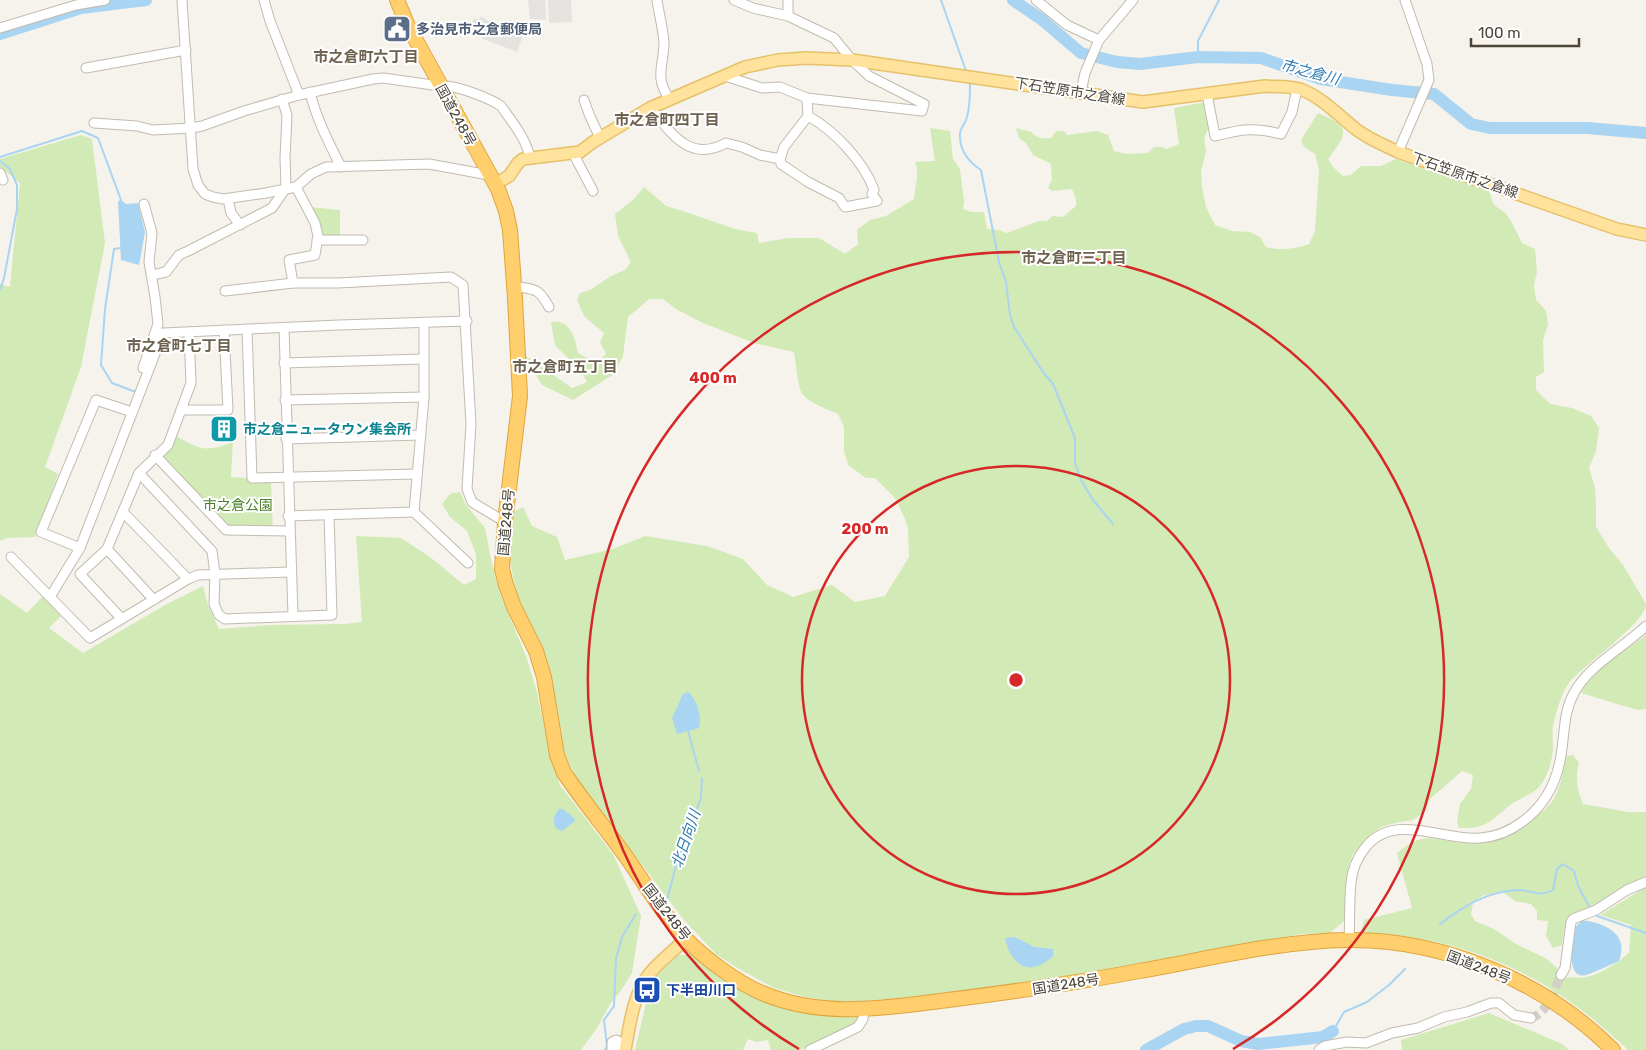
<svg xmlns="http://www.w3.org/2000/svg" width="1646" height="1050" font-family="Rubik,'Noto Sans JP',sans-serif">
<rect width="100%" height="100%" fill="#f6f3ec"/>
<g fill="#d2eab5">
<path d="M 1206,102 L 1209,127 L 1204,138 L 1206,151 L 1201,171 L 1202,187 L 1206,207 L 1215,225 L 1232,231 L 1250,232 L 1260,237 L 1266,247 C 1280,251 1295,249 1309,244 L 1315,231 L 1319,170 L 1315,154 L 1304,147 L 1301,140 L 1318,113 C 1353,127 1347,134 1328,159 L 1334,168 L 1343,176 L 1351,175 L 1361,166 L 1381,166 L 1396,159 L 1489,191 L 1494,205 L 1504,212 L 1510,219 L 1522,243 L 1535,249 L 1537,272 L 1534,285 L 1536,300 L 1546,311 L 1548,324 L 1543,340 L 1544,372 L 1536,377 L 1536,390 L 1550,404 L 1572,408 L 1591,416 L 1599,428 L 1596,451 L 1589,468 L 1595,488 L 1596,504 L 1596,527 L 1609,548 L 1623,565 L 1646,604 C 1646,623 1583,665 1569,683 C 1561,694 1556,713 1553,726 C 1552,733 1553,741 1553,749 C 1552,761 1547,780 1538,788 C 1530,796 1518,798 1509,806 C 1489,822 1486,829 1459,828 L 1457,822 L 1460,804 L 1471,789 L 1473,775 L 1462,771 L 1430,799 L 1425,811 L 1413,820 L 1399,822 L 1381,827 L 1364,841 L 1353,854 L 1348,868 L 1344,921 L 1330,933 L 1301,934 L 1112,968 L 979,990 L 867,1001 L 833,1002 L 805,997 L 774,988 L 741,970 L 717,955 L 683,919 L 576,778 L 565,754 L 546,658 L 528,622 L 515,587 L 509,556 L 513,512 L 523,507 L 532,526 L 557,537 L 565,560 L 613,549 L 645,536 L 707,546 L 743,559 L 767,585 L 793,597 L 832,585 L 855,602 L 885,596 L 909,557 L 908,528 L 905,519 L 895,498 L 875,478 L 866,478 L 848,465 L 844,451 L 844,427 L 838,414 C 827,409 812,404 803,395 C 797,387 796,362 794,352 L 754,343 L 703,323 L 676,309 L 663,299 L 649,299 L 628,317 L 623,356 L 614,374 L 573,400 L 542,385 L 534,372 L 524,368 L 523,354 L 572,388 L 587,382 L 582,372 L 555,345 L 551,322 C 570,319 575,337 578,353 L 596,363 L 606,354 L 600,342 L 604,333 L 584,316 L 577,300 L 580,293 L 590,290 L 611,276 L 625,270 L 631,262 L 618,236 L 615,214 L 634,199 L 644,187 L 666,206 L 683,211 L 735,229 L 757,233 L 759,243 L 788,238 L 819,238 L 845,254 L 858,244 L 857,230 L 870,220 L 886,216 L 914,199 C 915,185 920,174 915,162 L 935,161 L 930,128 L 950,131 L 953,159 L 960,169 L 964,201 L 963,209 L 971,212 L 984,212 L 987,229 L 999,230 L 1007,233 L 1039,221 L 1047,221 L 1053,216 L 1063,217 L 1076,206 L 1076,199 L 1072,189 L 1052,191 L 1048,188 L 1052,180 L 1051,164 L 1033,155 L 1026,143 L 1019,138 L 1016,128 L 1031,132 C 1036,138 1043,139 1051,138 L 1056,131 L 1064,131 L 1067,135 L 1097,131 L 1108,135 L 1114,151 L 1127,154 L 1148,153 C 1153,146 1158,145 1167,149 L 1179,144 L 1174,108 Z"/>
<path d="M 81,135 L 92,139 L 105,243 L 81,367 L 45,467 L 58,474 L 35,537 L 7,538 L 0,541 L 0,284 L 10,287 L 20,183 L 0,167 L 0,159 Z"/>
<path d="M 309,207 L 340,210 L 340,237 L 320,239 Z"/>
<path d="M 172,434 C 199,448 203,454 233,442 L 231,477 L 248,478 L 249,482 L 271,483 L 273,531 L 226,530 L 155,455 Z"/>
<path d="M 460,492 L 466,505 L 485,528 L 492,564 L 501,596 L 526,656 L 537,692 L 551,760 L 560,785 L 613,854 L 641,916 L 632,973 L 620,992 L 610,1004 L 597,1028 L 581,1050 L 0,1050 L 0,594 L 27,613 L 44,595 L 61,616 L 49,628 L 83,653 L 165,605 L 203,586 L 208,605 L 219,629 L 271,625 L 344,624 L 362,622 L 356,536 L 401,538 L 430,557 L 464,585 L 476,579 L 476,554 L 467,531 L 450,517 L 442,504 L 450,494 Z"/>
<path d="M 1646,635 L 1646,709 L 1637,710 L 1581,693 C 1593,669 1625,652 1646,635 Z"/>
<path d="M 1573,755 L 1579,763 C 1575,778 1577,790 1583,804 L 1628,812 L 1646,812 L 1646,879 L 1592,908 L 1569,916 L 1564,929 L 1562,945 L 1553,948 L 1546,936 L 1548,921 L 1537,920 L 1537,911 L 1531,904 L 1515,901 L 1501,891 L 1482,896 L 1473,903 L 1471,914 L 1475,921 L 1496,930 L 1514,943 L 1547,959 L 1557,968 L 1559,974 L 1564,978 C 1572,976 1580,979 1587,977 C 1603,973 1617,963 1629,953 L 1631,925 L 1600,915 L 1646,887 L 1646,1050 L 1628,1050 C 1570,995 1515,961 1437,942 C 1412,937 1386,936 1361,932 L 1364,920 L 1412,908 L 1397,853 C 1427,827 1436,843 1469,843 C 1497,842 1519,832 1539,814 C 1544,810 1550,805 1553,800 C 1561,787 1563,771 1566,756 Z"/>
<path d="M 678,955 L 695,955 L 818,1013 L 856,1016 L 858,1020 L 845,1029 L 800,1050 L 771,1050 L 768,1040 L 756,1042 L 748,1039 L 743,1050 L 635,1050 L 647,999 L 656,976 Z"/>
<path d="M 1489,1013 L 1562,1044 L 1569,1050 L 1402,1050 L 1401,1040 Z"/>
</g>
<g fill="#e5e3e0">
<path d="M 528,0 L 545,0 L 546,20 L 530,19 Z"/>
<path d="M 548,0 L 571,0 L 572,22 L 549,23 Z"/>
<path d="M 481,16 L 491,23 L 523,35 L 517,52 L 483,39 L 468,27 L 475,18 L 479,20 Z"/>
</g>
<g fill="#a9d4f2">
<path d="M 121,200 L 126,204 L 138,203 L 145,232 L 139,265 L 121,260 L 118,201 Z"/>
<path d="M 689,692 C 697,702 702,715 699,728 L 677,734 L 672,718 L 683,694 Z"/>
<path d="M 559,809 L 563,809 L 574,818 L 575,821 L 562,831 C 550,828 553,816 559,809 Z"/>
<path d="M 1582,920 C 1604,923 1630,933 1619,961 C 1609,965 1596,972 1586,975 C 1566,981 1572,940 1573,930 Z"/>
<path d="M 1015,937 L 1034,947 L 1053,949 L 1053,956 C 1030,978 1011,966 1005,938 Z"/>
</g>
<g fill="none" stroke-linecap="round" stroke-linejoin="round">
<g stroke="#a9d4f2" stroke-width="2">
<path d="M 941,0 L 966,71"/>
<path d="M 1015,1 L 1016,0"/>
<path d="M 1198,57 L 1198,41 L 1219,0"/>
<path d="M 970,84 C 970,96 970,109 966,120 C 964,125 960,129 960,134 C 959,151 969,162 981,170 L 999,262 L 1006,282 L 1010,315 L 1014,327 L 1043,372 L 1053,384 L 1075,438 L 1075,463 L 1081,480 L 1093,500 L 1113,524"/>
<path d="M 0,157 L 82,131 L 98,138 L 121,200"/>
<path d="M 0,161 L 10,169 L 17,185 L 17,209 L 4,278 L 0,290"/>
<path d="M 121,248 L 114,249 L 105,309 L 101,365 L 112,383 L 136,392"/>
<path d="M 688,731 L 699,771"/>
<path d="M 667,900 L 678,858 L 701,798 L 702,778"/>
<path d="M 1595,913 L 1597,916 L 1646,933"/>
<path d="M 1440,924 C 1464,906 1487,891 1519,890 C 1533,890 1539,898 1553,890 L 1557,869 L 1563,864 L 1574,871 L 1578,886 L 1590,908"/>
<path d="M 1333,1031 L 1344,1012 L 1367,1002 L 1389,985 L 1405,969"/>
<path d="M 605,1050 L 607,1046 L 604,1020 L 614,1006 L 616,959 L 622,937 L 636,914"/>
</g>
<g stroke="#a9d4f2" stroke-width="12">
<path d="M 1013,0 L 1041,19 L 1081,53 L 1117,62 L 1140,64 L 1198,57 L 1261,58 L 1321,79 L 1392,90 L 1434,94 L 1471,124 L 1490,128 L 1587,128 L 1646,133"/>
<path d="M 0,34 L 81,8 L 146,0"/>
<path d="M 1146,1050 L 1184,1029 L 1196,1026 L 1208,1026 L 1241,1041 L 1258,1044 L 1323,1037 L 1333,1031"/>
</g>
<path stroke="#d4d0c8" stroke-width="9" stroke-dasharray="9 4.5" stroke-linecap="butt" d="M 1531,1018 C 1548,1013 1554,990 1561,975"/>
<defs>
<g id="minor">
<path d="M 182,0 L 193,169 L 198,185 L 205,194 L 213,197 L 223,199 L 266,193 L 296,187 L 311,174 L 326,167 L 429,164 L 489,175"/>
<path d="M 264,0 L 270,21 L 299,95"/>
<path d="M 657,0 C 659,14 663,29 664,42 C 664,65 654,77 669,98"/>
<path d="M 1036,0 L 1067,25 L 1099,40"/>
<path d="M 788,16 L 788,0"/>
<path d="M 0,28 L 76,5 L 105,0"/>
<path d="M 86,68 L 186,50"/>
<path d="M 725,76 L 762,88 L 780,87 L 807,98 L 922,111 L 924,104 L 869,76 L 852,60 L 834,38 L 788,16 L 753,8 L 734,0"/>
<path d="M 310,92 C 316,118 329,143 341,167"/>
<path d="M 1081,92 L 1085,73 L 1099,40 L 1133,0"/>
<path d="M 1207,94 L 1215,136 C 1243,129 1253,127 1281,134 L 1292,112 L 1297,89"/>
<path d="M 584,100 L 589,114 L 600,138"/>
<path d="M 650,108 C 672,133 689,163 726,143 L 742,147 L 760,155 L 780,159 L 781,164 L 808,182 L 839,198 L 845,207 L 877,201 L 872,194 L 874,190 C 864,162 834,130 808,116 L 807,98"/>
<path d="M 94,123 L 137,126 L 153,130 L 191,128 L 202,126 L 244,111 L 299,95 L 373,79 L 383,78 L 440,86 C 454,84 489,98 501,106 C 512,122 526,138 530,158"/>
<path d="M 1398,152 L 1429,80 L 1427,64 L 1405,0"/>
<path d="M 573,153 L 593,191"/>
<path d="M 780,159 L 784,147 L 808,116"/>
<path d="M 0,173 L 3,180"/>
<path d="M 296,187 L 315,223 L 318,236 L 315,255 L 289,260 L 293,283 L 338,283 L 451,277 L 463,285 L 471,424 L 467,489 L 472,502 L 505,522"/>
<path d="M 228,199 L 231,213 L 240,225"/>
<path d="M 317,240 L 363,240"/>
<path d="M 152,275 L 166,272 L 179,255 L 188,251 L 272,208 L 286,188 L 285,158 L 287,115 L 282,99"/>
<path d="M 514,286 C 535,290 538,287 549,307"/>
<path d="M 225,291 L 293,283"/>
<path d="M 284,328 L 293,616"/>
<path d="M 247,329 L 252,478 L 417,474"/>
<path d="M 284,363 L 423,359"/>
<path d="M 143,368 L 158,324 L 155,297 L 149,262 L 152,233 L 144,204"/>
<path d="M 285,400 L 424,397"/>
<path d="M 182,410 L 228,410 L 224,330"/>
<path d="M 286,439 L 421,435"/>
<path d="M 155,455 L 226,530 L 289,531"/>
<path d="M 139,473 L 212,551 L 215,574 L 214,604 L 219,615 L 225,619 L 332,615 L 329,515"/>
<path d="M 123,512 L 188,579"/>
<path d="M 414,512 L 468,563"/>
<path d="M 288,516 L 414,512 L 424,397 L 424,322"/>
<path d="M 80,548 L 41,532 L 96,400 L 132,412"/>
<path d="M 107,549 L 154,600"/>
<path d="M 11,557 L 50,597"/>
<path d="M 290,572 L 198,575 L 188,579 L 90,638 L 50,597 L 80,548 L 163,333 L 339,325 L 467,321"/>
<path d="M 121,618 L 80,574 L 107,549 L 139,473 L 168,445 L 191,383 L 189,332"/>
<path d="M 1349,940 C 1350,921 1349,901 1351,883 C 1352,870 1357,858 1365,848 C 1394,811 1442,841 1480,838 C 1495,837 1510,831 1522,822 C 1544,806 1557,782 1561,755 C 1565,733 1563,713 1574,693 C 1588,666 1624,647 1646,626"/>
<path d="M 1561,975 L 1565,968 L 1571,922 L 1573,919 L 1596,910 L 1627,890 L 1646,882"/>
<path d="M 612,1050 L 612,1042 L 616,1040 L 620,1042 L 618,1050"/>
<path d="M 810,1050 L 858,1027 L 863,1019 L 864,1010"/>
<path d="M 1319,1050 L 1325,1046 L 1347,1042 L 1366,1043 L 1392,1033 L 1418,1028 L 1444,1017 L 1467,1012 L 1491,1003 L 1499,1003 L 1514,1015 L 1531,1018"/>
</g>
<g id="major">
<path d="M 495,184 L 509,176 L 518,163 L 523,159 L 580,152 L 593,142 L 650,108 L 745,67 L 778,60 L 806,58 L 852,60 L 1143,102 L 1265,86 C 1277,87 1289,86 1300,89 C 1322,97 1339,116 1357,130 C 1369,139 1384,145 1398,152 L 1617,229 L 1646,235"/>
<path d="M 625,1050 C 630,1024 633,994 650,973 C 660,961 674,950 686,939"/>
</g>
<path id="highway" d="M 397,0 L 408,26 L 498,189 L 506,211 L 510,230 L 515,298 L 520,396 L 505,522 L 502,569 L 506,585 L 514,607 L 536,651 L 544,677 L 557,755 L 564,773 L 574,787 C 591,811 610,834 627,858 C 646,885 663,915 686,939 C 704,958 738,983 762,993 C 823,1019 884,1008 948,1000 C 1012,992 1076,983 1139,971 C 1208,959 1278,941 1348,940 C 1445,939 1545,982 1613,1050"/>
</defs>
<use href="#minor" stroke="#c2bbae" stroke-width="11"/>
<use href="#major" stroke="#e6c16a" stroke-width="14"/>
<use href="#highway" stroke="#e0a43c" stroke-width="16"/>
<use href="#minor" stroke="#fff" stroke-width="9"/>
<use href="#major" stroke="#ffe39c" stroke-width="11"/>
<use href="#highway" stroke="#ffcf6e" stroke-width="14"/>
</g>
<g fill="none" stroke="#d62828" stroke-width="2.5">
<circle cx="1016" cy="680" r="214"/>
<path d="M799 1049A428 428 0 1 1 1233 1049"/>
</g>
<defs>
<symbol id="civic-square" viewBox="-11 -11 22 22"><rect x="-9" y="-9" width="18" height="18" rx="4" fill="#5c6f8a" stroke="#fff"/><path d="M-.6-6.5H3V-4.5H.6V-3L4-1V1h2V6H-6V1h2V-1L-.6-3ZM-1.2 2.5V6h2.4V2.5Z" fill="#fff"/></symbol>
<symbol id="building-square" viewBox="-11 -11 22 22"><rect x="-9" y="-9" width="18" height="18" rx="4" fill="#0f9aa8" stroke="#fff"/><path d="M-4-6H4V6H1V3H-1V6H-4ZM-2.5-4.3h1.7v1.8h-1.7ZM.8-4.3h1.7v1.8H.8ZM-2.5-1h1.7V.8h-1.7ZM.8-1h1.7V.8H.8Z" fill="#fff"/></symbol>
<symbol id="bus-square" viewBox="-11 -11 22 22"><rect x="-9" y="-9" width="18" height="18" rx="4" fill="#1a4fb4" stroke="#fff"/><path d="M-5-6H5V4H4V6H2V4H-2V6H-4V4H-5ZM-3.5-4V0h7V-4ZM-3.5 1.2v1.5H-2V1.2ZM2 1.2v1.5H3.5V1.2Z" fill="#fff"/></symbol>
</defs>
<g fill-rule="evenodd">
<use href="#civic-square" x="381" y="13" width="32" height="32"/>
<use href="#building-square" x="208" y="413" width="32" height="32"/>
<use href="#bus-square" x="631" y="974" width="32" height="32"/>
</g>
<g text-anchor="middle" stroke-width="4" stroke-linejoin="round" paint-order="stroke">
<g font-size="14" font-weight="bold" fill="#4e5e75" stroke="#fff" text-anchor="start">
<text x="416" y="34">多治見市之倉郵便局</text>
</g>
<g font-size="14" fill="#4b4439" stroke="#fff">
<text transform="translate(1070 91) rotate(9)" y="5">下石笠原市之倉線</text>
<text transform="translate(456 115) rotate(61)" y="5">国道248号</text>
<text transform="translate(1465 175) rotate(19)" y="5">下石笠原市之倉線</text>
<text transform="translate(506 522) rotate(-85)" y="5">国道248号</text>
<text transform="translate(667 912) rotate(52)" y="5">国道248号</text>
<text transform="translate(1479 967) rotate(21)" y="5">国道248号</text>
<text transform="translate(1066 984) rotate(-9)" y="5">国道248号</text>
</g>
<g font-size="14" font-weight="bold" fill="#0d838f" stroke="#fff" text-anchor="start">
<text x="243" y="434">市之倉ニュータウン集会所</text>
</g>
<g font-size="14" fill="#4a7f2a" stroke="#fff">
<text x="238" y="510">市之倉公園</text>
</g>
<g font-size="14" font-weight="bold" fill="#164399" stroke="#fff" text-anchor="start">
<text x="666" y="995">下半田川口</text>
</g>
<g font-size="15" font-weight="bold" fill="#6e6250" stroke="#fff">
<text x="366" y="62">市之倉町六丁目</text>
<text x="667" y="125">市之倉町四丁目</text>
<text x="1074" y="263">市之倉町三丁目</text>
<text x="179" y="351">市之倉町七丁目</text>
<text x="565" y="372">市之倉町五丁目</text>
</g>
<g font-size="15" font-style="italic" fill="#2e7ab2" stroke="#fff">
<text transform="translate(1310 72) rotate(15)" y="5">市之倉川</text>
<text transform="translate(686 839) rotate(-71)" y="5">北日向川</text>
</g>
</g>
<circle cx="1016" cy="680" r="8" fill="#d62828" stroke="#fff" stroke-width="2.5"/>
<g font-size="15" text-anchor="middle" font-weight="bold" fill="#d62828" stroke="#fff" stroke-width="4" stroke-linejoin="round" paint-order="stroke">
<text x="713" y="383">400 m</text>
<text x="865" y="534">200 m</text>
</g>
<path d="M1471 38v8h108v-8" fill="none" stroke="#4b4439" stroke-width="2.5"/>
<text x="1478" y="38" font-size="15" fill="#4b4439" stroke="#ffffff" stroke-width="4" paint-order="stroke">100 m</text>
</svg>
